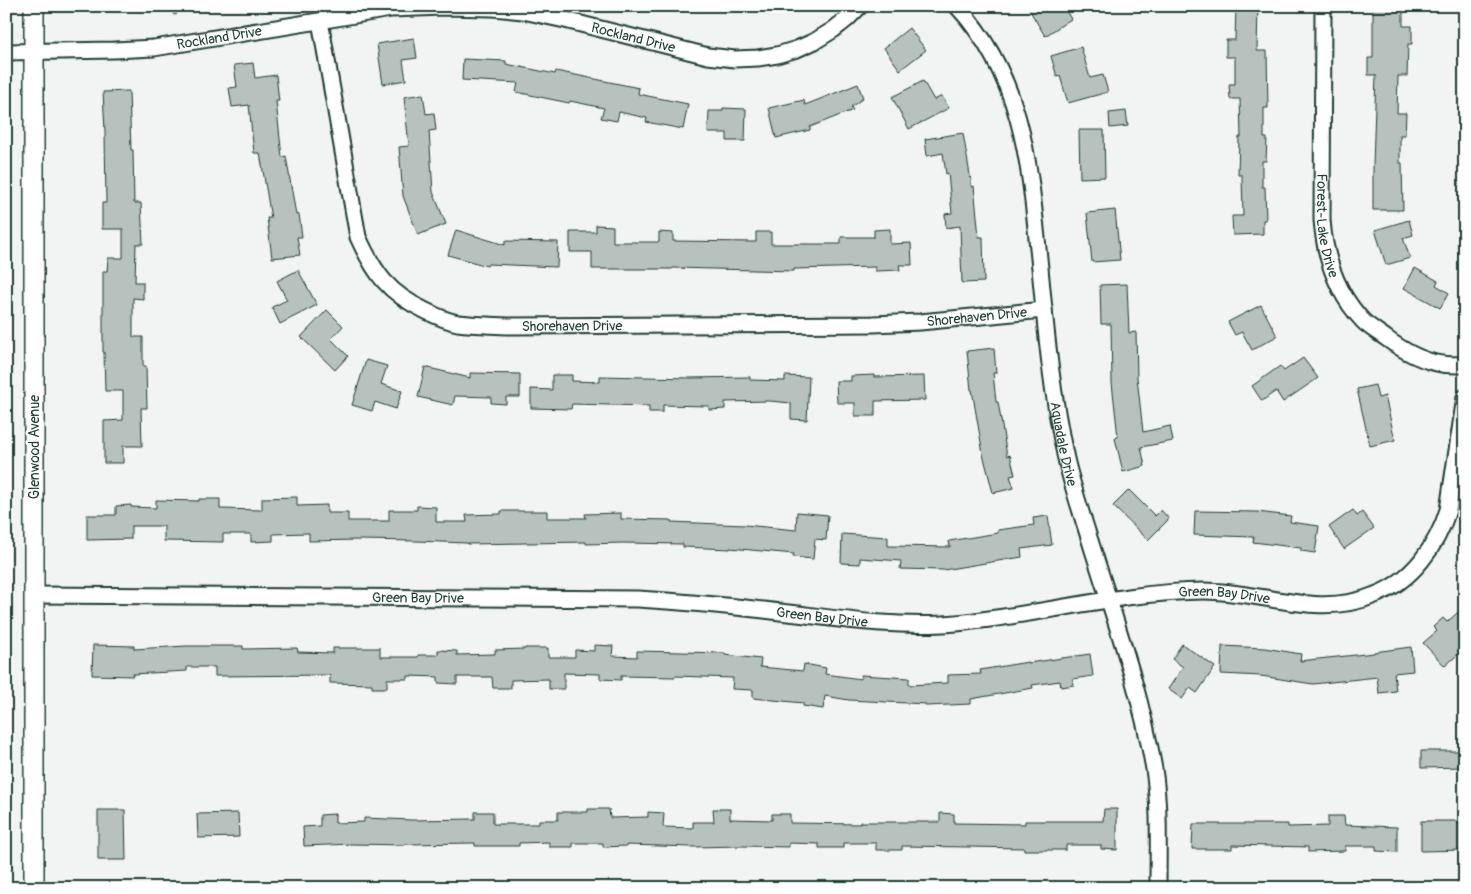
<svg xmlns="http://www.w3.org/2000/svg" width="1471" height="894" font-family="Pangolin,sans-serif">
<rect width="100%" height="100%" fill="#f2f3f3"/>
<filter id="ink" filterUnits="userSpaceOnUse"><feTurbulence type="fractalNoise" baseFrequency=".02" numOctaves="2"/><feDisplacementMap in="SourceGraphic" scale="10" xChannelSelector="R" yChannelSelector="G"/><feConvolveMatrix kernelMatrix="1 2 1 2 8 2 1 2 1" color-interpolation-filters="sRGB"/></filter>
<g filter="url(#ink)">
<g fill="none" stroke-linecap="round" stroke-linejoin="round">
<path stroke="#6d807b" stroke-width="5" d="M 173,6 L 175,13"/>
</g>
<g fill="#b7c1bd" stroke="#1f3d34">
<path d="M 1027,6 L 1063,6 L 1071,19 L 1045,36 Z"/>
<path d="M 1236,6 L 1258,6 L 1257,51 L 1267,51 L 1268,108 L 1264,108 L 1264,138 L 1267,138 L 1266,161 L 1262,161 L 1262,187 L 1265,187 L 1266,220 L 1263,220 L 1263,234 L 1233,235 L 1232,216 L 1243,216 L 1242,175 L 1238,175 L 1239,137 L 1241,137 L 1240,99 L 1230,99 L 1229,84 L 1235,84 L 1235,57 L 1226,57 L 1226,40 L 1235,40 Z"/>
<path d="M 1373,6 L 1403,6 L 1403,26 L 1412,26 L 1412,44 L 1408,44 L 1407,76 L 1398,76 L 1397,113 L 1406,113 L 1405,135 L 1400,135 L 1400,163 L 1402,163 L 1403,210 L 1373,210 L 1373,166 L 1376,75 L 1368,75 L 1368,58 L 1373,58 Z"/>
<path d="M 909,28 L 926,50 L 900,70 L 884,48 Z"/>
<path d="M 414,38 L 417,58 L 403,60 L 406,80 L 383,84 L 377,44 Z"/>
<path d="M 1081,47 L 1090,78 L 1103,75 L 1108,92 L 1068,103 L 1060,76 L 1057,77 L 1051,56 Z"/>
<path d="M 463,59 L 506,61 L 506,64 L 555,74 L 556,71 L 639,88 L 638,94 L 688,104 L 683,129 L 646,122 L 647,118 L 619,112 L 617,121 L 601,118 L 604,108 L 570,101 L 569,103 L 516,92 L 518,83 L 462,80 Z"/>
<path d="M 253,63 L 255,78 L 276,75 L 279,101 L 276,101 L 282,157 L 286,156 L 296,215 L 299,214 L 302,237 L 297,237 L 300,255 L 272,258 L 267,218 L 271,218 L 260,153 L 254,153 L 249,105 L 232,107 L 229,88 L 237,87 L 234,65 Z"/>
<path d="M 923,81 L 934,100 L 942,96 L 949,108 L 909,129 L 892,97 Z"/>
<path d="M 858,84 L 863,98 L 851,107 L 853,110 L 810,127 L 810,130 L 776,138 L 769,108 L 804,100 L 805,105 Z"/>
<path d="M 129,91 L 131,150 L 133,150 L 134,203 L 141,203 L 143,244 L 136,244 L 135,282 L 143,282 L 143,299 L 133,298 L 133,337 L 143,337 L 143,366 L 146,366 L 147,408 L 141,408 L 142,446 L 123,446 L 123,463 L 104,463 L 104,421 L 123,420 L 123,391 L 105,391 L 104,352 L 103,352 L 103,271 L 107,271 L 108,258 L 123,258 L 123,229 L 102,229 L 102,203 L 106,203 L 105,132 L 103,92 Z"/>
<path d="M 423,94 L 426,114 L 434,113 L 436,130 L 429,131 L 433,192 L 446,224 L 418,235 L 403,196 L 399,147 L 409,146 L 404,97 Z"/>
<path d="M 723,108 L 746,109 L 745,141 L 727,141 L 727,133 L 708,133 L 709,111 L 723,111 Z"/>
<path d="M 1126,111 L 1128,126 L 1110,128 L 1109,113 Z"/>
<path d="M 1079,130 L 1104,130 L 1105,177 L 1080,178 Z"/>
<path d="M 963,133 L 972,187 L 974,186 L 979,237 L 983,237 L 984,282 L 962,283 L 960,226 L 946,228 L 945,214 L 952,213 L 948,173 L 946,174 L 943,153 L 927,156 L 925,139 Z"/>
<path d="M 1115,210 L 1120,260 L 1092,262 L 1087,213 Z"/>
<path d="M 1409,220 L 1413,235 L 1403,238 L 1410,258 L 1386,265 L 1375,230 Z"/>
<path d="M 596,225 L 613,226 L 613,242 L 659,242 L 659,232 L 673,233 L 673,241 L 756,242 L 756,232 L 771,232 L 771,244 L 841,244 L 841,237 L 874,237 L 874,230 L 890,229 L 890,244 L 911,243 L 912,265 L 899,265 L 900,270 L 875,271 L 875,267 L 794,269 L 794,271 L 673,268 L 672,269 L 592,269 L 592,252 L 570,252 L 570,232 L 596,232 Z"/>
<path d="M 456,230 L 505,245 L 505,241 L 558,242 L 557,267 L 488,264 L 487,266 L 448,255 Z"/>
<path d="M 1415,268 L 1438,281 L 1436,285 L 1449,293 L 1440,308 L 1404,288 Z"/>
<path d="M 298,270 L 317,305 L 280,324 L 272,307 L 287,300 L 277,281 Z"/>
<path d="M 1127,284 L 1129,333 L 1136,332 L 1137,377 L 1143,432 L 1170,426 L 1173,441 L 1141,447 L 1145,466 L 1123,472 L 1115,438 L 1118,437 L 1112,383 L 1111,324 L 1101,324 L 1100,285 Z"/>
<path d="M 1261,305 L 1277,336 L 1252,350 L 1242,332 L 1235,335 L 1228,322 Z"/>
<path d="M 327,310 L 343,326 L 331,339 L 348,356 L 335,370 L 301,337 Z"/>
<path d="M 994,348 L 996,373 L 993,373 L 996,402 L 998,402 L 1007,456 L 1010,455 L 1015,475 L 1010,476 L 1014,488 L 993,493 L 983,454 L 972,390 L 971,390 L 967,351 Z"/>
<path d="M 1303,358 L 1318,378 L 1283,402 L 1276,391 L 1262,401 L 1252,386 L 1280,366 L 1284,371 Z"/>
<path d="M 366,360 L 387,366 L 381,384 L 402,391 L 396,409 L 375,402 L 372,411 L 352,405 Z"/>
<path d="M 425,367 L 470,378 L 470,373 L 520,374 L 520,397 L 506,397 L 506,404 L 491,403 L 491,397 L 455,396 L 453,405 L 418,397 Z"/>
<path d="M 552,375 L 572,375 L 572,381 L 600,382 L 600,376 L 690,378 L 750,377 L 750,380 L 785,381 L 785,376 L 809,377 L 807,420 L 791,419 L 791,403 L 770,401 L 725,402 L 725,409 L 709,410 L 709,406 L 663,405 L 663,412 L 649,412 L 649,406 L 572,404 L 571,409 L 531,408 L 531,389 L 552,390 Z"/>
<path d="M 874,375 L 874,377 L 924,376 L 925,400 L 875,401 L 875,416 L 855,416 L 855,403 L 837,403 L 836,381 L 851,381 L 851,376 Z"/>
<path d="M 1375,385 L 1378,398 L 1385,396 L 1395,440 L 1370,446 L 1357,389 Z"/>
<path d="M 1129,490 L 1155,516 L 1161,510 L 1169,519 L 1148,540 L 1113,506 Z"/>
<path d="M 297,497 L 297,506 L 327,505 L 327,513 L 348,513 L 348,521 L 389,521 L 389,510 L 417,510 L 417,506 L 436,507 L 436,522 L 467,522 L 466,515 L 501,514 L 501,511 L 547,511 L 547,518 L 586,518 L 585,514 L 621,513 L 621,519 L 671,520 L 671,522 L 745,525 L 796,530 L 797,512 L 828,515 L 826,540 L 815,539 L 813,559 L 793,557 L 794,554 L 730,548 L 730,549 L 683,547 L 683,544 L 622,543 L 586,544 L 586,542 L 467,544 L 467,543 L 416,541 L 359,540 L 309,541 L 309,533 L 273,534 L 273,541 L 251,542 L 251,534 L 223,534 L 223,542 L 164,541 L 164,526 L 131,526 L 131,539 L 87,540 L 87,515 L 116,515 L 116,506 L 131,505 L 131,507 L 156,508 L 156,500 L 199,501 L 199,499 L 220,499 L 220,509 L 262,510 L 262,498 Z"/>
<path d="M 1353,510 L 1357,516 L 1362,512 L 1374,528 L 1344,549 L 1329,527 Z"/>
<path d="M 1195,511 L 1257,512 L 1291,516 L 1290,522 L 1319,526 L 1315,553 L 1301,551 L 1301,548 L 1253,542 L 1254,537 L 1194,535 Z"/>
<path d="M 1048,516 L 1052,545 L 1021,549 L 1022,557 L 943,570 L 900,569 L 901,561 L 860,558 L 860,564 L 841,563 L 842,534 L 888,537 L 888,546 L 950,547 L 949,541 L 998,533 L 998,530 L 1034,525 L 1033,518 Z"/>
<path d="M 1465,606 L 1465,648 L 1445,666 L 1423,643 L 1437,631 L 1433,627 L 1443,618 L 1447,622 Z"/>
<path d="M 1182,644 L 1215,667 L 1197,693 L 1190,688 L 1182,699 L 1168,689 L 1183,667 L 1172,659 Z"/>
<path d="M 93,645 L 134,646 L 134,649 L 186,646 L 243,646 L 243,649 L 297,648 L 298,652 L 333,653 L 333,648 L 380,648 L 380,657 L 418,657 L 418,655 L 438,655 L 438,650 L 457,651 L 457,655 L 495,654 L 495,650 L 525,649 L 525,648 L 548,648 L 548,657 L 575,657 L 575,650 L 594,651 L 594,645 L 613,646 L 612,656 L 637,657 L 637,651 L 725,653 L 725,655 L 761,659 L 760,667 L 803,671 L 804,664 L 826,668 L 825,674 L 861,679 L 861,675 L 909,678 L 909,685 L 948,683 L 948,675 L 981,674 L 980,670 L 1028,662 L 1028,663 L 1090,654 L 1093,676 L 1073,679 L 1074,685 L 1061,687 L 1060,681 L 1032,685 L 1033,688 L 971,699 L 971,704 L 926,706 L 926,704 L 849,700 L 825,696 L 823,709 L 803,706 L 803,703 L 753,698 L 753,690 L 732,689 L 733,678 L 675,676 L 675,677 L 621,676 L 621,680 L 600,679 L 600,674 L 564,673 L 564,689 L 549,689 L 549,679 L 511,680 L 511,688 L 493,688 L 492,677 L 457,677 L 457,684 L 438,683 L 438,677 L 408,676 L 408,679 L 387,679 L 387,688 L 372,688 L 372,684 L 330,683 L 330,675 L 215,676 L 215,667 L 187,667 L 187,671 L 133,674 L 133,676 L 92,675 Z"/>
<path d="M 1222,646 L 1265,648 L 1301,654 L 1300,661 L 1374,653 L 1374,652 L 1411,647 L 1413,671 L 1394,673 L 1396,691 L 1379,693 L 1377,677 L 1313,684 L 1261,676 L 1221,674 Z"/>
<path d="M 1421,751 L 1463,751 L 1464,767 L 1421,768 Z"/>
<path d="M 588,809 L 609,809 L 610,818 L 648,817 L 648,812 L 664,813 L 663,827 L 693,828 L 693,822 L 714,822 L 713,809 L 730,809 L 730,819 L 772,820 L 772,814 L 790,814 L 790,823 L 860,824 L 860,822 L 940,822 L 940,813 L 954,814 L 954,823 L 1025,824 L 1025,821 L 1103,821 L 1104,809 L 1117,809 L 1117,850 L 1101,849 L 1101,845 L 1066,845 L 1066,850 L 1024,850 L 1024,848 L 969,847 L 902,846 L 902,850 L 876,850 L 876,843 L 843,843 L 843,848 L 819,848 L 819,844 L 789,843 L 789,847 L 743,846 L 692,847 L 627,845 L 627,846 L 603,847 L 603,843 L 573,843 L 573,847 L 549,847 L 549,842 L 519,843 L 519,846 L 475,846 L 475,843 L 405,844 L 405,845 L 352,844 L 304,846 L 303,827 L 320,826 L 320,815 L 335,814 L 335,823 L 364,822 L 364,818 L 412,820 L 475,819 L 475,812 L 493,812 L 493,824 L 539,824 L 539,820 L 558,820 L 558,812 L 588,812 Z"/>
<path d="M 98,810 L 125,810 L 126,860 L 98,860 Z"/>
<path d="M 238,813 L 239,837 L 198,838 L 197,814 Z"/>
<path d="M 1328,816 L 1344,816 L 1345,825 L 1397,827 L 1397,852 L 1376,851 L 1376,846 L 1345,846 L 1345,851 L 1308,852 L 1308,847 L 1232,845 L 1232,849 L 1192,849 L 1193,824 L 1288,824 L 1288,827 L 1328,826 Z"/>
<path d="M 1421,821 L 1457,821 L 1457,823 L 1465,823 L 1465,850 L 1421,851 Z"/>
</g>
<g fill="none" stroke-linecap="round" stroke-linejoin="round">
<defs>
<path id="service" d="M 1460,888 L 1465,880"/>
<g id="minor">
<path id="s1" d="M 957,6 C 1026,81 1030,172 1040,268 C 1046,332 1052,396 1066,459 C 1073,489 1083,518 1092,547 C 1115,620 1141,693 1154,769 C 1160,808 1158,848 1158,888"/>
<path id="s2" d="M 1323,6 L 1322,220 C 1325,259 1337,294 1364,322 C 1371,328 1379,333 1386,338 C 1402,350 1421,361 1442,364 C 1449,365 1457,365 1465,365"/>
<path id="s3" d="M 320,21 L 358,237 C 375,274 388,293 426,311 C 436,316 447,321 458,323 C 475,325 492,325 508,326 L 873,324 L 920,322 L 1044,310"/>
<path id="s4" d="M 6,52 L 114,50 L 154,48 L 391,9 L 443,7 L 493,8 L 523,11 L 565,20 L 708,56 L 735,59 L 758,58 L 777,55 L 797,49 L 815,41 L 833,30 L 847,19 L 860,6"/>
<path id="s5" d="M 34,595 L 638,599 C 685,602 732,606 780,612 C 834,618 888,627 943,624 C 1030,618 1116,592 1204,591 C 1262,591 1318,619 1375,595 C 1412,581 1437,546 1448,510 L 1465,397"/>
</g>
<path id="tertiary" d="M 34,6 L 34,888"/>
</defs>
<use href="#service" stroke="#1f3d34" stroke-width="11"/>
<use href="#minor" stroke="#1f3d34" stroke-width="19"/>
<use href="#tertiary" stroke="#1f3d34" stroke-width="22"/>
<use href="#service" stroke="#fff" stroke-width="8"/>
<use href="#minor" stroke="#fff" stroke-width="15"/>
<use href="#tertiary" stroke="#fff" stroke-width="19"/>
</g>
</g>
<g text-anchor="middle" stroke-width="5" stroke-linejoin="round" paint-order="stroke">
<g font-size="14" fill="#1f3d34" stroke="#fff">
<text dy="5" stroke="none"><textPath href="#s4" startOffset="634">Rockland Drive</textPath></text>
<text dy="5" stroke="none"><textPath href="#s4" startOffset="214">Rockland Drive</textPath></text>
<text dy="5" stroke="none"><textPath href="#s2" startOffset="220">Forest-Lake Drive</textPath></text>
<text dy="5" stroke="none"><textPath href="#s3" startOffset="876">Shorehaven Drive</textPath></text>
<text dy="5" stroke="none"><textPath href="#s3" startOffset="471">Shorehaven Drive</textPath></text>
<text dy="5" stroke="none"><textPath href="#s1" startOffset="458">Aquadale Drive</textPath></text>
<text transform="translate(34 447) rotate(-90)" y="5">Glenwood Avenue</text>
<text dy="5" stroke="none"><textPath href="#s5" startOffset="1194">Green Bay Drive</textPath></text>
<text dy="5" stroke="none"><textPath href="#s5" startOffset="384">Green Bay Drive</textPath></text>
<text dy="5" stroke="none"><textPath href="#s5" startOffset="789">Green Bay Drive</textPath></text>
</g>
</g>
<rect width="1471" height="894" fill="none" stroke="#fff" stroke-width="25"/>
<rect x="12" y="12" width="1446" height="869" fill="none" stroke="#1f3d34" stroke-width="2" filter="url(#ink)"/>
</svg>
